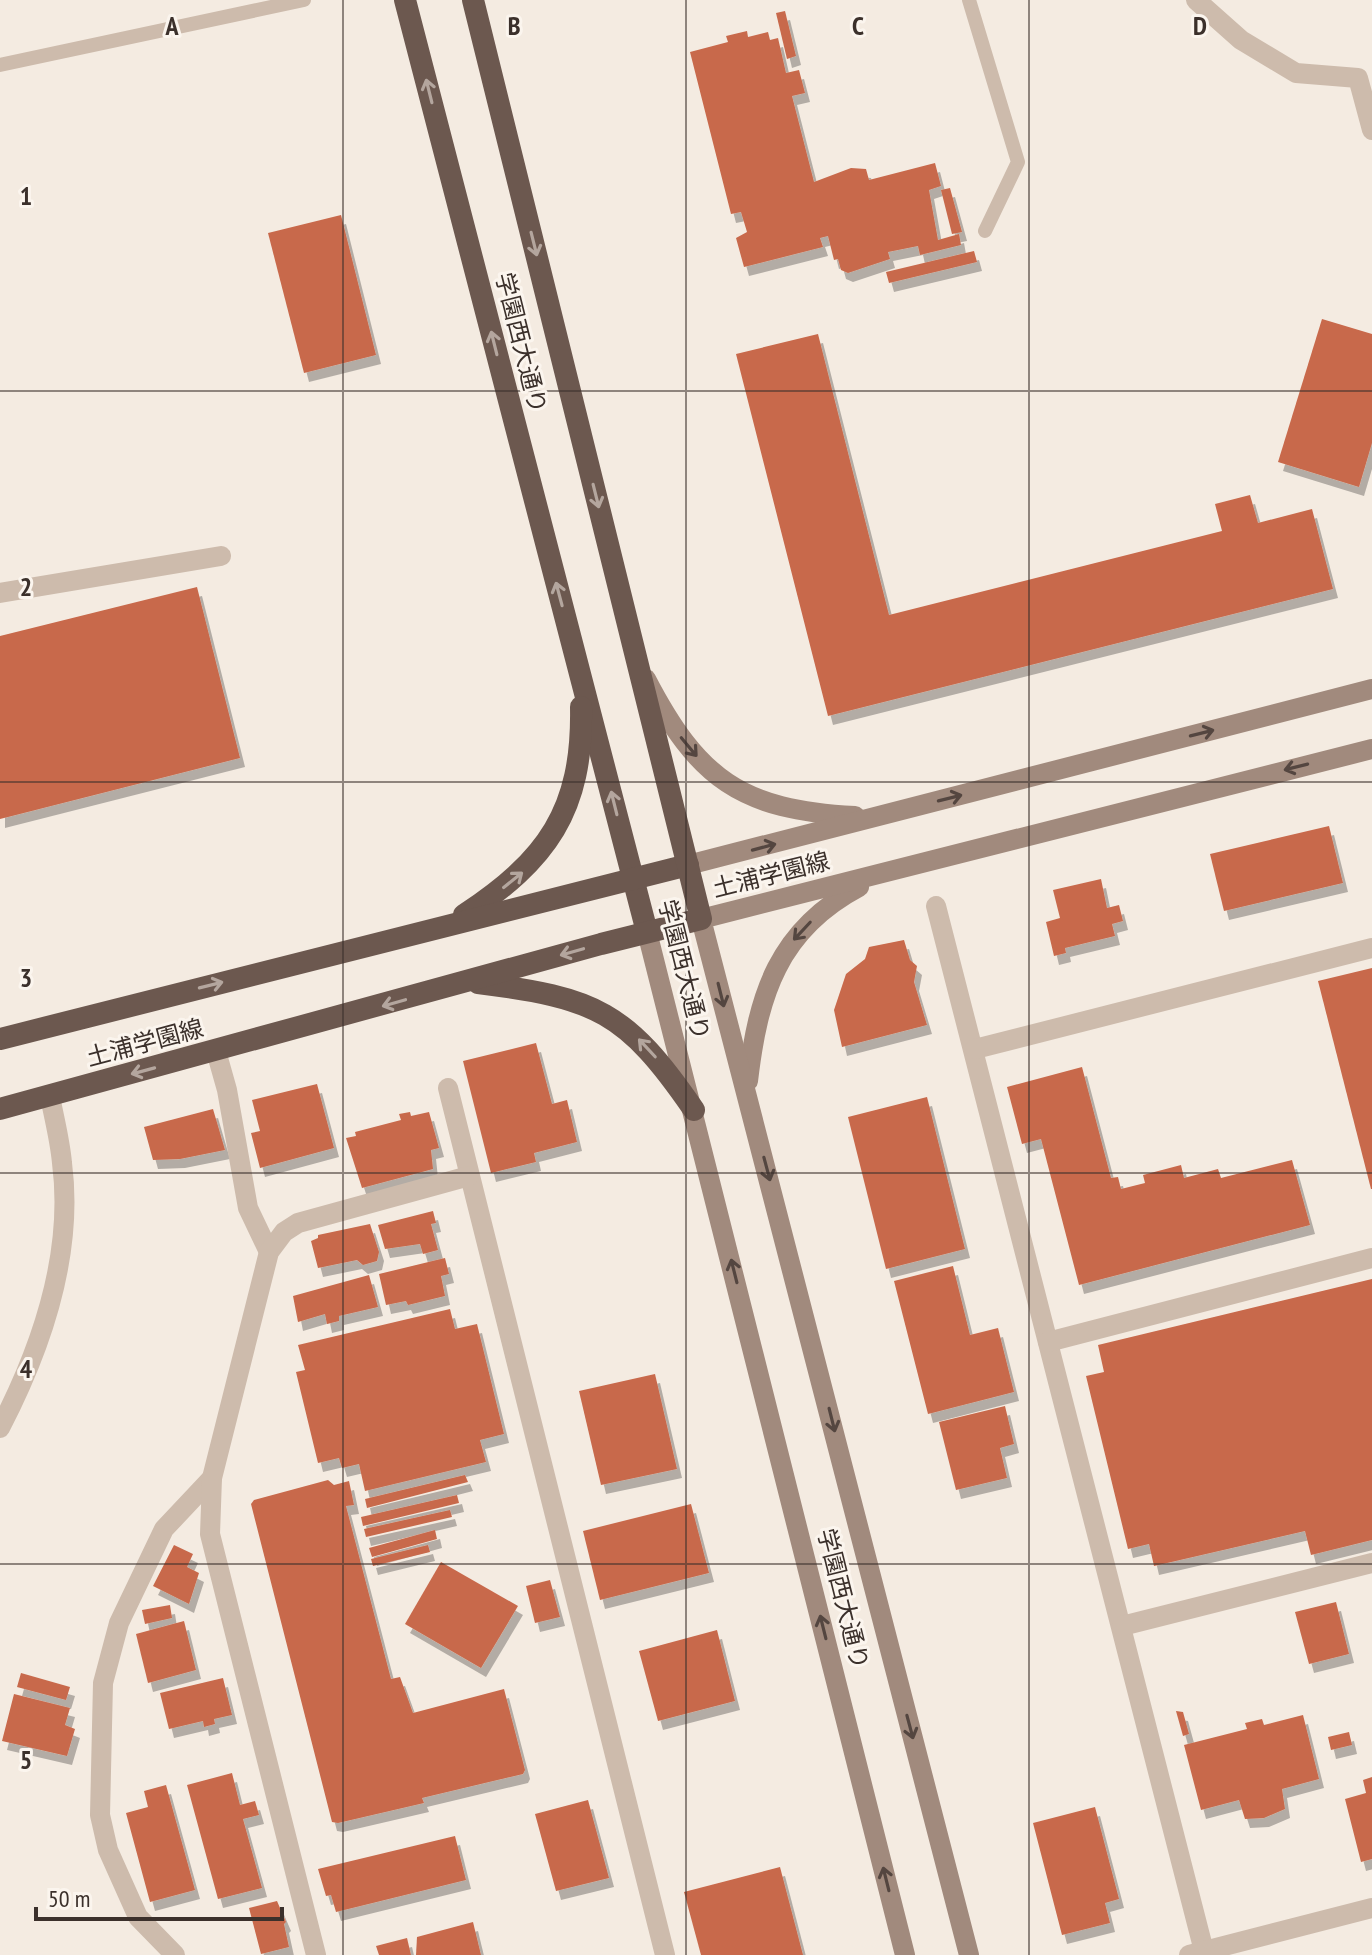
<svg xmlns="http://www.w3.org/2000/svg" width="1372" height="1955" font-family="'PT Sans Narrow','Noto Sans JP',sans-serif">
<defs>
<filter id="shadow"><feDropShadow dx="5" dy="9" stdDeviation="0" flood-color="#0004"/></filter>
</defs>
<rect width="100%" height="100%" fill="#f4ebe1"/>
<g fill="#c8694b" filter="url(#shadow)">
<path d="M 785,11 L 796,56 L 787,59 L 776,13 Z"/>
<path d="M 747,31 L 748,37 L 768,32 L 770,40 L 778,38 L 786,73 L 799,70 L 805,93 L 792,96 L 814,182 L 851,168 L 866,169 L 869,180 L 935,163 L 941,186 L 929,190 L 938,240 L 959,234 L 961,245 L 920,255 L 918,246 L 888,252 L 890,259 L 848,273 L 841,270 L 838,259 L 834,260 L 828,236 L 820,238 L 823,247 L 744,267 L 736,238 L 747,232 L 741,212 L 731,214 L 690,52 L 728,42 L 726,36 Z"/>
<path d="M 950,188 L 962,232 L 952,234 L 941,190 Z"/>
<path d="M 341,215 L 376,355 L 304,373 L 268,233 Z"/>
<path d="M 974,251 L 977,262 L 889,283 L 886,272 Z"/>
<path d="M 1322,319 L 1372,334 L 1372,443 L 1359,487 L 1278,462 Z"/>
<path d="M 818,334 L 889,615 L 1222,531 L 1215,504 L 1250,495 L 1258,523 L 1312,509 L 1333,589 L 828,716 L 736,354 Z"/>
<path d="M 197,587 L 240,758 L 0,819 L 0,636 Z"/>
<path d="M 1329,826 L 1343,883 L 1224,911 L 1210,854 Z"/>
<path d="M 1101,879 L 1107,908 L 1119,905 L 1123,921 L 1112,924 L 1115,936 L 1065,948 L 1066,953 L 1054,956 L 1046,922 L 1060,918 L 1053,890 Z"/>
<path d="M 904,940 L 910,960 L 917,966 L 914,982 L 927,1025 L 842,1047 L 834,1010 L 846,974 L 865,959 L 869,947 Z"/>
<path d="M 1372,968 L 1372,1189 L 1371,1189 L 1318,981 Z"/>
<path d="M 536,1043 L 552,1104 L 567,1100 L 577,1142 L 534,1153 L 536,1162 L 491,1173 L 463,1061 Z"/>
<path d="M 1082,1067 L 1111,1178 L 1118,1177 L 1121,1189 L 1145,1183 L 1143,1175 L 1181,1165 L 1184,1178 L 1218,1169 L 1221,1178 L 1292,1160 L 1310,1225 L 1079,1285 L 1041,1139 L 1022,1144 L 1007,1087 Z"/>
<path d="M 317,1084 L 334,1148 L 260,1168 L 251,1133 L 260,1131 L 252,1100 Z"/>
<path d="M 927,1097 L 965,1249 L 886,1269 L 848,1117 Z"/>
<path d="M 213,1109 L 225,1150 L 180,1159 L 153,1160 L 144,1127 Z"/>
<path d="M 410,1112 L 411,1116 L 429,1112 L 439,1148 L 431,1150 L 433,1169 L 362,1188 L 346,1138 L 356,1136 L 355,1132 L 401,1120 L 399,1114 Z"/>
<path d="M 433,1211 L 436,1223 L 431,1224 L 438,1250 L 423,1254 L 420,1244 L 385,1249 L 378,1225 Z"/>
<path d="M 370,1224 L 379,1252 L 377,1261 L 363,1265 L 357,1260 L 318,1268 L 311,1241 L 318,1238 L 318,1235 Z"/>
<path d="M 445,1258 L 449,1274 L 441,1276 L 445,1296 L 408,1305 L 406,1301 L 386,1305 L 379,1274 Z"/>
<path d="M 953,1266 L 970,1335 L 998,1328 L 1014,1392 L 928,1414 L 894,1281 Z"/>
<path d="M 369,1275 L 378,1307 L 339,1316 L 339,1321 L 327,1324 L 325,1314 L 298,1322 L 293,1296 Z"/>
<path d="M 1372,1279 L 1372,1540 L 1311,1555 L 1305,1531 L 1154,1566 L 1149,1544 L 1128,1549 L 1086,1376 L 1104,1372 L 1098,1345 Z"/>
<path d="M 450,1309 L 455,1329 L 477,1324 L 504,1434 L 480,1440 L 486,1462 L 365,1491 L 359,1464 L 342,1468 L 339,1458 L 318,1463 L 296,1372 L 305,1370 L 298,1345 Z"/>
<path d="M 655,1374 L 677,1469 L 601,1485 L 579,1391 Z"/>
<path d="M 1005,1406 L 1014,1444 L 1000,1448 L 1007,1478 L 956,1490 L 939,1422 Z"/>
<path d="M 465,1475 L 468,1482 L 367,1508 L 365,1499 Z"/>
<path d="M 328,1480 L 334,1485 L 349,1481 L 354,1505 L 346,1506 L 391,1679 L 400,1677 L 413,1713 L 504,1689 L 525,1770 L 523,1774 L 422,1798 L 424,1803 L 338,1823 L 332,1822 L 251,1504 L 254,1500 Z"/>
<path d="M 457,1495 L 459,1503 L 363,1526 L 361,1517 Z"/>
<path d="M 691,1504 L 709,1573 L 600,1600 L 583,1531 Z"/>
<path d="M 450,1510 L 452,1517 L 366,1537 L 364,1529 Z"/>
<path d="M 435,1530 L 437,1539 L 372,1557 L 369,1548 Z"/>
<path d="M 174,1545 L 193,1554 L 187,1567 L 199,1573 L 189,1604 L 153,1586 Z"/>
<path d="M 428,1545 L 430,1552 L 373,1566 L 371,1559 Z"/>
<path d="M 441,1562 L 518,1606 L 481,1668 L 405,1624 Z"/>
<path d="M 550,1580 L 560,1617 L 535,1623 L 526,1586 Z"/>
<path d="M 1336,1602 L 1349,1654 L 1309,1664 L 1295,1612 Z"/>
<path d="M 170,1605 L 172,1618 L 145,1624 L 142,1610 Z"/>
<path d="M 184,1621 L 196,1670 L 148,1683 L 136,1634 Z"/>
<path d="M 717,1630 L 735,1701 L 658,1721 L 639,1651 Z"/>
<path d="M 21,1673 L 70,1687 L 66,1700 L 17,1687 Z"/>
<path d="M 223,1678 L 232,1715 L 214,1719 L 215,1724 L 204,1727 L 203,1721 L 169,1729 L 160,1693 Z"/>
<path d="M 14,1694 L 70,1708 L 65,1725 L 75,1729 L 67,1756 L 2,1741 Z"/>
<path d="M 1176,1711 L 1183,1712 L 1189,1734 L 1183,1736 Z"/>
<path d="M 1303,1715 L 1319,1779 L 1282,1789 L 1285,1809 L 1264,1818 L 1245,1819 L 1239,1800 L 1201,1810 L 1184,1745 L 1247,1729 L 1245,1723 L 1262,1719 L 1264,1725 Z"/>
<path d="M 1349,1732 L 1352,1745 L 1331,1750 L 1328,1737 Z"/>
<path d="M 232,1773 L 240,1805 L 255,1801 L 259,1815 L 243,1819 L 262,1888 L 218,1899 L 187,1785 Z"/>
<path d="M 1372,1777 L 1372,1859 L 1361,1862 L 1345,1799 L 1366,1793 L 1363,1780 Z"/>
<path d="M 166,1785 L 195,1890 L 150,1902 L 126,1813 L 148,1807 L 144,1791 Z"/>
<path d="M 588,1800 L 609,1878 L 556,1891 L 535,1814 Z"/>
<path d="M 1095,1807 L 1119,1899 L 1105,1903 L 1110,1923 L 1062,1935 L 1033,1823 Z"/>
<path d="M 455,1836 L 466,1880 L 336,1912 L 331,1895 L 326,1896 L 318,1869 Z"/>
<path d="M 780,1867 L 803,1955 L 701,1955 L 684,1892 Z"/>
<path d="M 277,1901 L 286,1922 L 284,1924 L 289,1947 L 261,1954 L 249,1908 Z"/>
<path d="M 473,1922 L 481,1955 L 416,1955 L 417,1937 Z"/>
<path d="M 407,1938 L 411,1955 L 379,1955 L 376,1946 Z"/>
</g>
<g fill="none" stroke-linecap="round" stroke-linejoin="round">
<g stroke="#cdbbac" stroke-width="14">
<path d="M 969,0 L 1018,162 L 985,231"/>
<path d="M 0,65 L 304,0"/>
</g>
<path stroke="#cdbbac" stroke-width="20" d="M 1196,0 L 1241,40 L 1296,73 L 1358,78 L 1372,130"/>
<g stroke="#cdbbac" stroke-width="20">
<path d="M 0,593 L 221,556"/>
<path d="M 936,906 L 1205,1955"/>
<path d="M 975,1049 L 1372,948"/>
<path d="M 216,1051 L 227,1090 L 248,1208 L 269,1252"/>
<path d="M 448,1088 L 665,1955"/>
<path d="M 1048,1342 L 1372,1258"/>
<path d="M 0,1428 C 42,1347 74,1255 62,1163 C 60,1140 54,1118 50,1096"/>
<path d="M 1122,1626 L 1372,1563"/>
<path d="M 175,1955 L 138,1917 L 108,1850 L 100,1815 L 103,1683 L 119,1623 L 164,1529 L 212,1478"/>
<path d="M 316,1955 L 210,1534 L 212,1478 L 269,1252 L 284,1232 L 298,1223 L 469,1176"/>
</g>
<path stroke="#cdbbac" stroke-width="20" d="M 1189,1955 L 1372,1908"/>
<g stroke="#a18a7d" stroke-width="20">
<path d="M 646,679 C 698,779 741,810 855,816"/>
<path d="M 688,865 L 1372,689"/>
<path d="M 647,932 L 905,1955"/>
<path d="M 748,1081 C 758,995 778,930 859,887"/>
<path d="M 969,1955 L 701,919 L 1372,749"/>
</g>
<g stroke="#6c584f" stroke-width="22">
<path d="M 405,0 L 647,932"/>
<path d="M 464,915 C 547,860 583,811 581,707"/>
<path d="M 478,983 C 596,998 626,1011 694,1110"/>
<path d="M 0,1039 L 688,865"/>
<path d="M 0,1109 L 601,944 L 701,919 L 473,0"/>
</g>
</g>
<defs><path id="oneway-shaft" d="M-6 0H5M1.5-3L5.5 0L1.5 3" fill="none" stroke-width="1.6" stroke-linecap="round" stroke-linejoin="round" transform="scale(2)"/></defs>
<g stroke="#b4a69e">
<use href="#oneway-shaft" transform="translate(429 91) rotate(-104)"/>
<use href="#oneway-shaft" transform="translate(534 244) rotate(76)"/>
<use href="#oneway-shaft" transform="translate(494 343) rotate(-104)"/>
<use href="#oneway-shaft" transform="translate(596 496) rotate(76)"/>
<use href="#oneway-shaft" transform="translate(559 594) rotate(-105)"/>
<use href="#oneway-shaft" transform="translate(614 803) rotate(-104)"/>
<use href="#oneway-shaft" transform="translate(513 880) rotate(-39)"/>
<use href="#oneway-shaft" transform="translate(572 952) rotate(164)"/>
<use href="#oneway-shaft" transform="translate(211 985) rotate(-14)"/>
<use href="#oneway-shaft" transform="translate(394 1003) rotate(164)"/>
<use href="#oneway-shaft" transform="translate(647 1048) rotate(-133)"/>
<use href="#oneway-shaft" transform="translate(143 1071) rotate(165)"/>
</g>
<g stroke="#544640">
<use href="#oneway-shaft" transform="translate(1202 733) rotate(-14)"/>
<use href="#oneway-shaft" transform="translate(689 747) rotate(50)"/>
<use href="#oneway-shaft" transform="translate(1296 767) rotate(166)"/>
<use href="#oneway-shaft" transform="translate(950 798) rotate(-14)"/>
<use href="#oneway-shaft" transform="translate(764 847) rotate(-15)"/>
<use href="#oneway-shaft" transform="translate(802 931) rotate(133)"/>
<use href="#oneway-shaft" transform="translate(721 995) rotate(76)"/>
<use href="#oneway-shaft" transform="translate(767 1169) rotate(75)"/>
<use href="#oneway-shaft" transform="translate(734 1271) rotate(-104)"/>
<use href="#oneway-shaft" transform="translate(832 1420) rotate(76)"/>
<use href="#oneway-shaft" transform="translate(823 1627) rotate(-104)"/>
<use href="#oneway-shaft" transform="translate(910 1727) rotate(75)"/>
<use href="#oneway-shaft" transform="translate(886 1879) rotate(-104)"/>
</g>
<path fill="none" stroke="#3b302b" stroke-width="2" stroke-opacity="0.55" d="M 343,0 L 343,1955M 686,0 L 686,1955M 1029,0 L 1029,1955M 0,391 L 1372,391M 0,782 L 1372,782M 0,1173 L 1372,1173M 0,1564 L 1372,1564"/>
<g text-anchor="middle" stroke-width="6" stroke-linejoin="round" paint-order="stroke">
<g font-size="24" fill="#3b302b" stroke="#fbf5ee">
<text transform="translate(521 343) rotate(76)" y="8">学園西大通り</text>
<text transform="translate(771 875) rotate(-14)" y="8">土浦学園線</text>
<text transform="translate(684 970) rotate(76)" y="8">学園西大通り</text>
<text transform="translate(145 1043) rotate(-15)" y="8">土浦学園線</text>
<text transform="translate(843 1599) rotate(76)" y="8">学園西大通り</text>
</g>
</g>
<g font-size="26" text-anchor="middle" font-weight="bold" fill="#3b302b" stroke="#fbf5ee" stroke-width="6" stroke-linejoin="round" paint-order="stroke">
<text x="172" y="35">A</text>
<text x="514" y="35">B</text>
<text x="858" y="35">C</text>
<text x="1200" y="35">D</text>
<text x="26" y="205">1</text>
<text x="26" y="596">2</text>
<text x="26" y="987">3</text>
<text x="26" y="1378">4</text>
<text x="26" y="1769">5</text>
</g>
<path d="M36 1907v12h246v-12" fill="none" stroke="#3b302b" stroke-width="4"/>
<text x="48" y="1907" font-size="24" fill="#3b302b" stroke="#fbf5ee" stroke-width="6" paint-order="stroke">50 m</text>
</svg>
